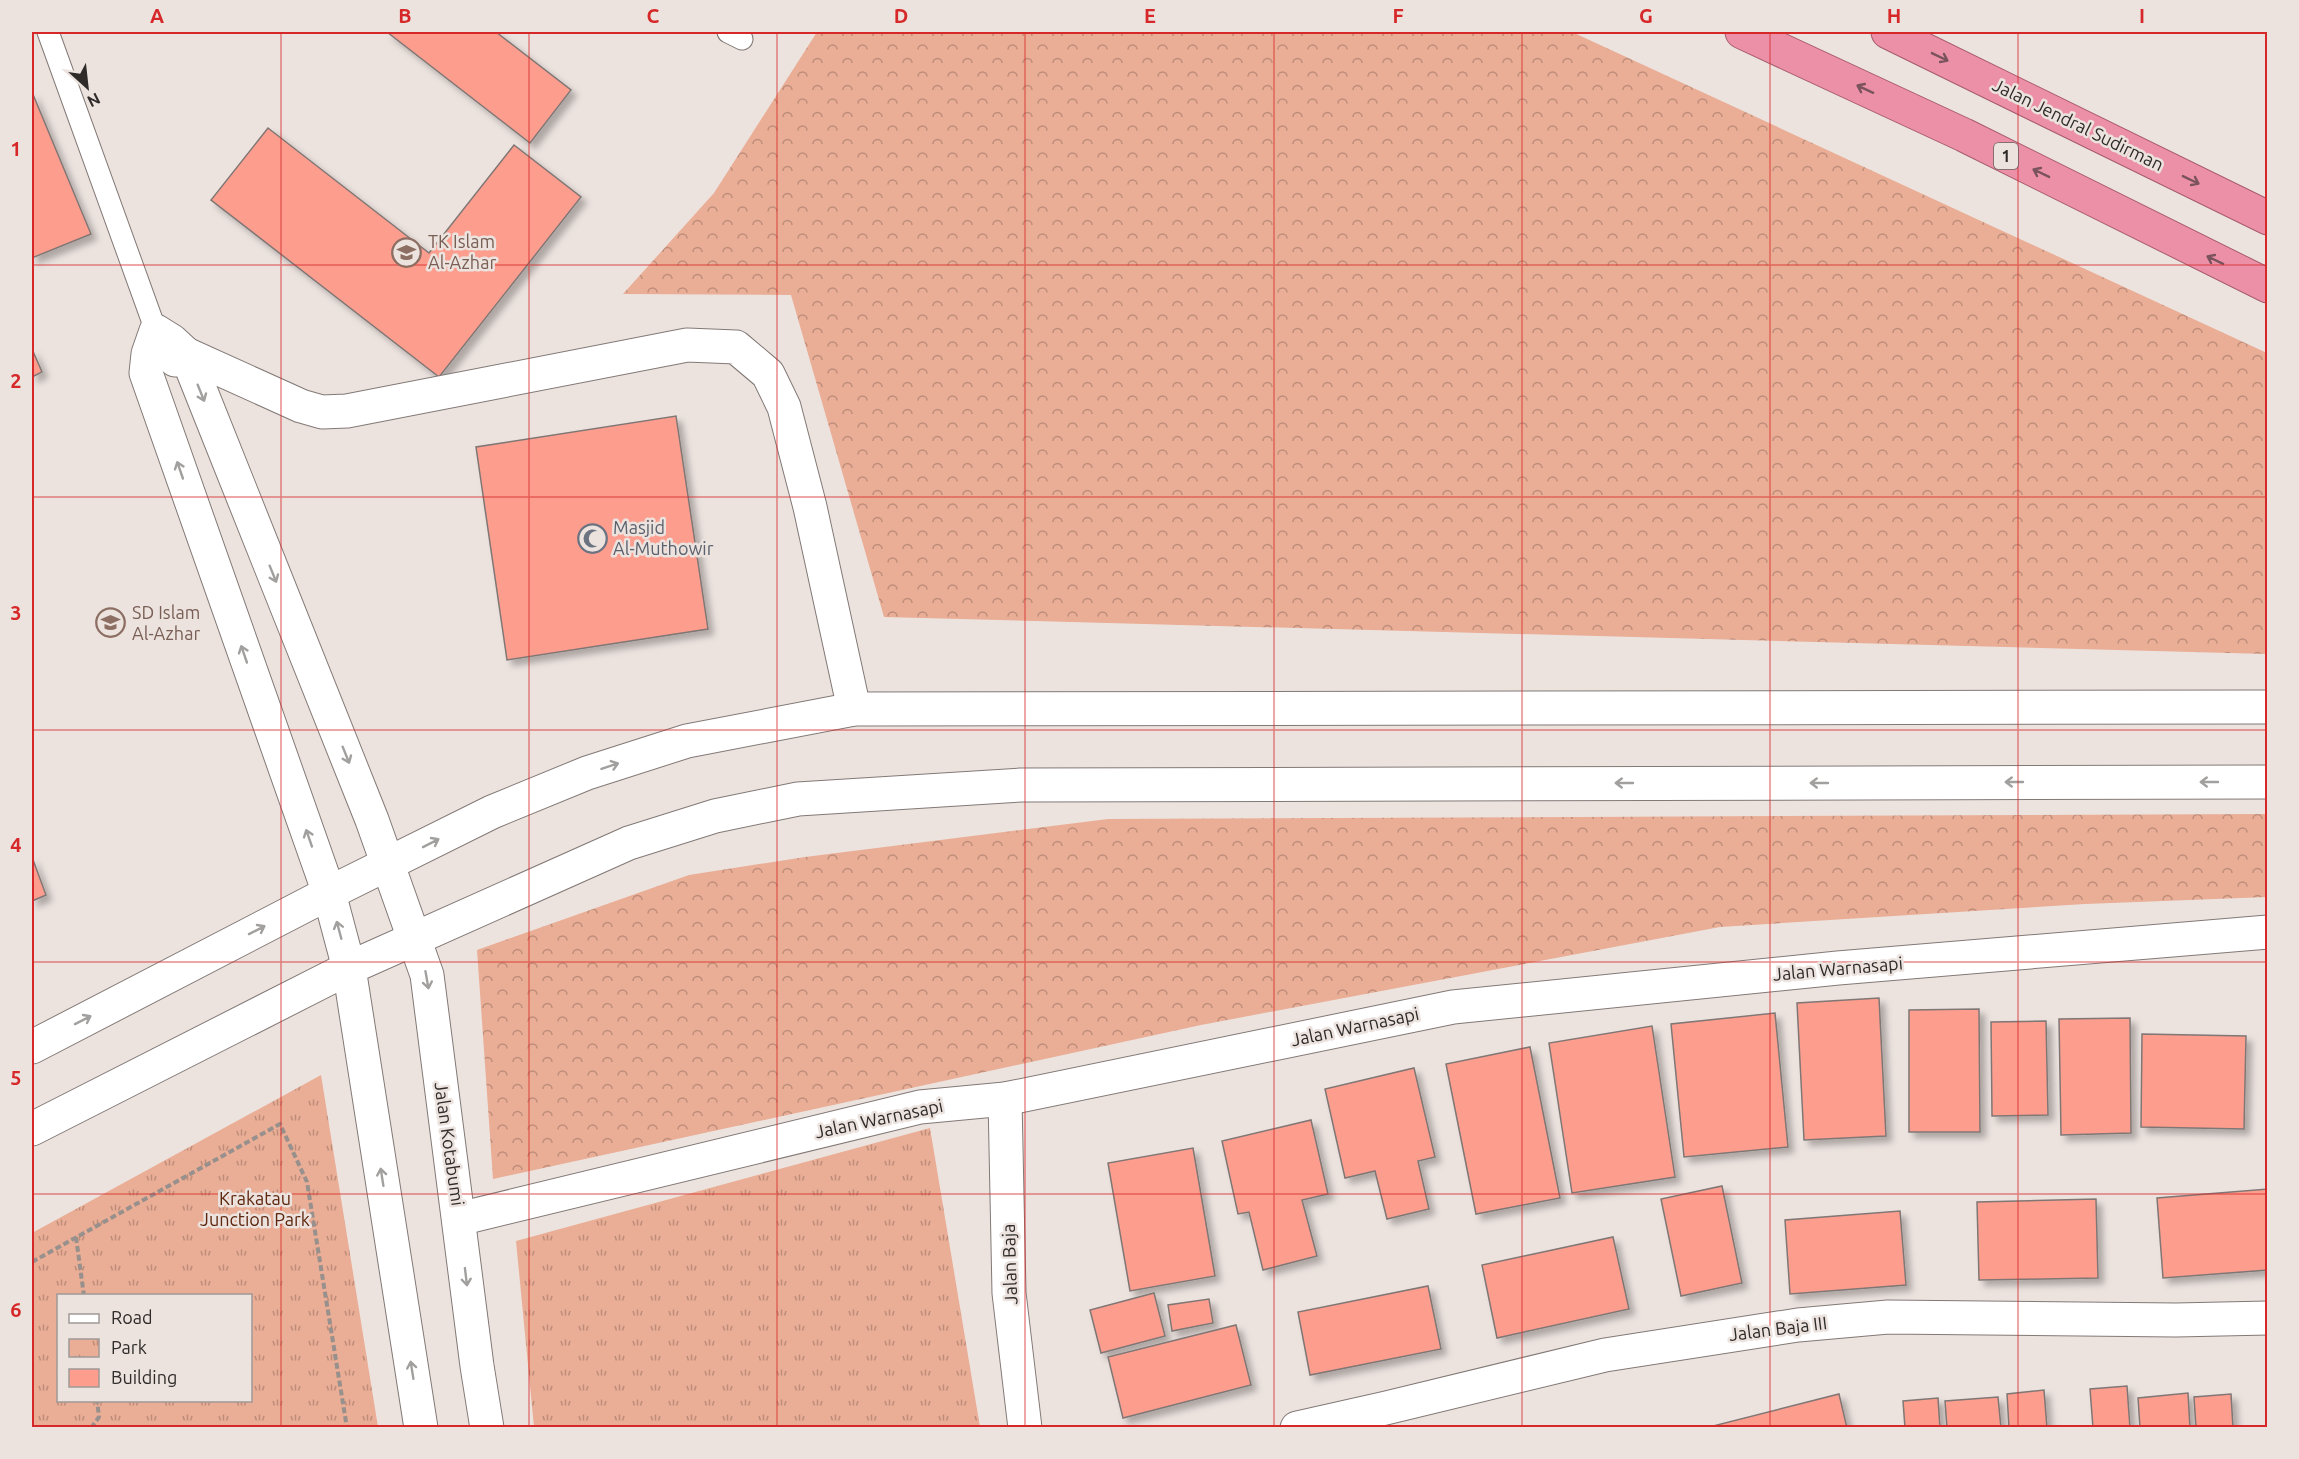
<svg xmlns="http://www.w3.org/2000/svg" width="2299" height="1459" font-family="Ubuntu,sans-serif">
<defs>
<pattern id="forest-crowns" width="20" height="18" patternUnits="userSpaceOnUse" patternTransform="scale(1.5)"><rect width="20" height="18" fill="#eaad95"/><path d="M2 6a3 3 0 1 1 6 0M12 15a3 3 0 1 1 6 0" fill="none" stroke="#be8d7a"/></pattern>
<pattern id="park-tufts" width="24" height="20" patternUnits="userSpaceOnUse" patternTransform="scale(1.5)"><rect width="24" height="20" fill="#eaad95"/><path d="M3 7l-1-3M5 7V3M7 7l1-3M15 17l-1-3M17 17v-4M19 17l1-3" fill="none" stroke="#be8d7a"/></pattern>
<filter id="shadow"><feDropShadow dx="5.5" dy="5.5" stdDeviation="3" flood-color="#0004"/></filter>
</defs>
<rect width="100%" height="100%" fill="#ece3df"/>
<g fill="url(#forest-crowns)">
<path d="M 817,32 L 1572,32 L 2267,353 L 2267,654 L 884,617 L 791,295 L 623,294 L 714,193 Z"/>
<path d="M 2267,814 L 2267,897 L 2085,904 L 1720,927 L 1201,1025 L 493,1179 L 477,950 L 689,875 L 805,857 L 1108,819 Z"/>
</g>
<g fill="url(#park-tufts)" fill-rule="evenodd">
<path d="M 321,1075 L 378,1427 L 32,1427 L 32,1233 ZM 58,1296 L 250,1296 L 250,1400 L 58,1400 Z"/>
<path d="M 930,1128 L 980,1427 L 534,1427 L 516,1241 Z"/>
</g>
<g fill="#fc9d8e" stroke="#807775" stroke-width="1.5" filter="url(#shadow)">
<path d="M 387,32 L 496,32 L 571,90 L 530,143 Z"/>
<path d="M 32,92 L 91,234 L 32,258 Z"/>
<path d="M 268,128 L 429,253 L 514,145 L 581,197 L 439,377 L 211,200 Z"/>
<path d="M 32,349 L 42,372 L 32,377 Z"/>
<path d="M 676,416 L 708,629 L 507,660 L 476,447 Z"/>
<path d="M 32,857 L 46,895 L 32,901 Z"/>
<path d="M 1879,998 L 1886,1136 L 1804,1140 L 1797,1003 Z"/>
<path d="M 1979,1009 L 1980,1132 L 1909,1132 L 1909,1010 Z"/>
<path d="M 1775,1013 L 1788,1147 L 1684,1157 L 1671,1024 Z"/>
<path d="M 2130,1018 L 2131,1133 L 2061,1135 L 2059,1019 Z"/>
<path d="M 2046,1021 L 2048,1115 L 1992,1116 L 1991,1022 Z"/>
<path d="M 1652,1026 L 1675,1177 L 1572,1193 L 1549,1043 Z"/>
<path d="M 2142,1034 L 2246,1036 L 2244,1129 L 2141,1127 Z"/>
<path d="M 1530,1047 L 1560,1198 L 1476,1214 L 1446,1064 Z"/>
<path d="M 1414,1068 L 1435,1157 L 1418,1161 L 1429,1209 L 1387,1219 L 1375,1171 L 1345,1178 L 1325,1089 Z"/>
<path d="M 1311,1120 L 1328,1194 L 1302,1200 L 1317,1256 L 1263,1270 L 1249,1212 L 1238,1214 L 1222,1141 Z"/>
<path d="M 1193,1148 L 1215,1276 L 1130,1291 L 1108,1163 Z"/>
<path d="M 1722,1186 L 1742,1283 L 1681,1296 L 1661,1199 Z"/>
<path d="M 2268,1189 L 2268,1270 L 2163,1278 L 2157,1198 Z"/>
<path d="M 2096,1199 L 2098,1278 L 1979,1280 L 1977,1202 Z"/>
<path d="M 1900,1211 L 1906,1285 L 1790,1294 L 1785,1220 Z"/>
<path d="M 1613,1237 L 1629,1309 L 1497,1338 L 1482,1265 Z"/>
<path d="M 1428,1286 L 1441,1349 L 1310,1375 L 1298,1312 Z"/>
<path d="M 1154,1293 L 1165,1336 L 1101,1353 L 1090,1310 Z"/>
<path d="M 1209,1299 L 1213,1323 L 1172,1331 L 1168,1305 Z"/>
<path d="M 1236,1325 L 1251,1385 L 1123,1418 L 1108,1357 Z"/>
<path d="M 2127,1386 L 2130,1428 L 2093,1428 L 2090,1389 Z"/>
<path d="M 2044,1390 L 2047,1428 L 2009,1428 L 2007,1394 Z"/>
<path d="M 2188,1393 L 2190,1428 L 2140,1428 L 2138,1398 Z"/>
<path d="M 1839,1394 L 1847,1428 L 1709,1428 L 1709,1427 Z"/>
<path d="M 2231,1394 L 2233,1428 L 2196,1428 L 2194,1397 Z"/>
<path d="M 1998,1397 L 2001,1428 L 1947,1428 L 1945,1401 Z"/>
<path d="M 1938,1398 L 1940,1428 L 1905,1428 L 1903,1401 Z"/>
</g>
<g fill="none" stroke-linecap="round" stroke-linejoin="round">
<defs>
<g id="service">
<path d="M 48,32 L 156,331"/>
<path d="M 728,32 L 742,39"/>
</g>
<g id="minor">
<path d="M 175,360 L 186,354 L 301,406 L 322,412 L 347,411 L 687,345 L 736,347 L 768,374 L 784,407 L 810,507 L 854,709"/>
<path d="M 32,1047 L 329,893 L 492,812 L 587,773 L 687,741 L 854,709 L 2268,707"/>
<path d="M 1005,1099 L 1009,1293 L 1025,1428"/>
<path d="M 32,1129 L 349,968 L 629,843 L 715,816 L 798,799 L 1021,785 L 2268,782"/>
<path d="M 459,1219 L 920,1107 L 1005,1099 L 1453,1007 L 1838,968 L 2268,932"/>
<path d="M 421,1428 L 349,968 L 329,893 L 146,373 L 148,354 L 156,331 L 172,341 L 186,354 L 372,820 L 427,975 L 477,1366 L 487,1428"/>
<path d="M 1297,1428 L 1386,1408 L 1605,1355 L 1798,1325 L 1888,1317 L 2176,1320 L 2268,1318"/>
</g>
<g id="trunk">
<path d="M 1742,32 L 1964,135 L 2268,286"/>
<path d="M 1888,32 L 2268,218"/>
</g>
</defs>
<use href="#service" stroke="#827976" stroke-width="23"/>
<use href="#minor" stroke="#827976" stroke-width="35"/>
<use href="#trunk" stroke="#a75b6d" stroke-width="35"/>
<g stroke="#97908d" stroke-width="4" stroke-dasharray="6 3" stroke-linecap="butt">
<path d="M 76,1237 L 84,1296"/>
<path d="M 32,1262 L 280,1124 L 307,1182 L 347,1428"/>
<path d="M 91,1428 L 99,1417 L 97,1400"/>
</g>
<use href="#service" stroke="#fff" stroke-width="21"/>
<use href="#minor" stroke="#fff" stroke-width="33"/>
<use href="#trunk" stroke="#ec90a8" stroke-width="33"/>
</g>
<defs><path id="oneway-shaft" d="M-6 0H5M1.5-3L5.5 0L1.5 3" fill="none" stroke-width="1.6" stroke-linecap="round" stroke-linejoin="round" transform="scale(1.5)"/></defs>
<g stroke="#7a535c">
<use href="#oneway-shaft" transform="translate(1940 57) rotate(26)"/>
<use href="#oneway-shaft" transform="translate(1865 89) rotate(-155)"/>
<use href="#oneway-shaft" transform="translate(2041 173) rotate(-154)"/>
<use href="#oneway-shaft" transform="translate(2191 180) rotate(26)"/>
<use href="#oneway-shaft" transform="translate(2215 260) rotate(-154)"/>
</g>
<g stroke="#a1a09f">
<use href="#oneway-shaft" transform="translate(201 393) rotate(68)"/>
<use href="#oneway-shaft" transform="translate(180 470) rotate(-109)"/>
<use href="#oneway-shaft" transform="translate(273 574) rotate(68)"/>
<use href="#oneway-shaft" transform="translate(244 654) rotate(-109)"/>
<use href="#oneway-shaft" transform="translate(346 755) rotate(68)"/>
<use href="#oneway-shaft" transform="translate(610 766) rotate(-18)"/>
<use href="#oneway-shaft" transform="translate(2014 782) rotate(180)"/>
<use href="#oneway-shaft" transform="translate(2209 782) rotate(180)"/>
<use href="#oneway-shaft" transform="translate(1624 783) rotate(180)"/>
<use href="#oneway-shaft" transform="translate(1819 783) rotate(180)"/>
<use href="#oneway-shaft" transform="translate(309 838) rotate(-109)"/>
<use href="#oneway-shaft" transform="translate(431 843) rotate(-27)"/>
<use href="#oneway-shaft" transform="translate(257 930) rotate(-27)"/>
<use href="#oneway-shaft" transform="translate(339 930) rotate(-105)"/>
<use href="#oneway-shaft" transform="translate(427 980) rotate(80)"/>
<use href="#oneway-shaft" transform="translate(83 1020) rotate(-27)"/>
<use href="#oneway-shaft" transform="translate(382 1177) rotate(-99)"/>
<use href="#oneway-shaft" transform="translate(466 1277) rotate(83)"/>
<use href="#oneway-shaft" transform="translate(412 1370) rotate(-99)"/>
</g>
<path fill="none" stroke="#d62828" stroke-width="1.5" stroke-opacity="0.55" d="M 281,32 L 281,1428M 529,32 L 529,1428M 777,32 L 777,1428M 1025,32 L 1025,1428M 1274,32 L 1274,1428M 1522,32 L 1522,1428M 1770,32 L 1770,1428M 2018,32 L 2018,1428M 32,265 L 2268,265M 32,497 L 2268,497M 32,730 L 2268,730M 32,962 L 2268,962M 32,1194 L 2268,1194"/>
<defs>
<symbol id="school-ring" viewBox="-11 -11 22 22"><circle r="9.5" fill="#ece3df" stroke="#8d6e63" stroke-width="1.5"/><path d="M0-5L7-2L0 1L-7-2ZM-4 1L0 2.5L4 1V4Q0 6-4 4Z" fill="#8d6e63"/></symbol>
<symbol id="mosque-ring" viewBox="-11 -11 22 22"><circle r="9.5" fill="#ece3df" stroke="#6b7280" stroke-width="1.5"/><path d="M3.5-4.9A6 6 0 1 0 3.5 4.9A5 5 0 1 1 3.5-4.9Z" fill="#6b7280"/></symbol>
</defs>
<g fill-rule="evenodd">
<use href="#school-ring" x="390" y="236" width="33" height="33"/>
<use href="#mosque-ring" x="576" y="522" width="33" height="33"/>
<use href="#school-ring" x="94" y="606" width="33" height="33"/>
</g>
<g text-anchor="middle" stroke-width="5" stroke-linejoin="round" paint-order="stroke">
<rect fill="#ece3df" stroke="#676260" stroke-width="1.5" x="1994" y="143" width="24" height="26" rx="4.5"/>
<g font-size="16" font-weight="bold" fill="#2e2b29">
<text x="2006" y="162">1</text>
</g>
<g font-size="18" fill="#2e2b29" stroke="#ece3df">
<text transform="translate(2078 125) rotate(26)" y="6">Jalan Jendral Sudirman</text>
<text transform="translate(1838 969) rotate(-5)" y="6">Jalan Warnasapi</text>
<text transform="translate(1355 1027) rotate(-12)" y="6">Jalan Warnasapi</text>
<text transform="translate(879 1119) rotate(-12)" y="6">Jalan Warnasapi</text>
<text transform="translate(449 1144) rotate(82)" y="6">Jalan Kotabumi</text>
<text transform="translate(1010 1264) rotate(-92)" y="6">Jalan Baja</text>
<text transform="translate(1778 1329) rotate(-7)" y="6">Jalan Baja III</text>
</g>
<g font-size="18" fill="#785e54" stroke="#ece3df" text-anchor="start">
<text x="428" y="248">TK Islam<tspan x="428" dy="21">Al-Azhar</tspan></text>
<text x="132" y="619">SD Islam<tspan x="132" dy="21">Al-Azhar</tspan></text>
</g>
<g font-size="18" fill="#5b616d" stroke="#ece3df" text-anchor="start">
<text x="613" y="534">Masjid<tspan x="613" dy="21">Al-Muthowir</tspan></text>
</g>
<g font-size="18" fill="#5d260d" stroke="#ece3df">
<text x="255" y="1205">Krakatau<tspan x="255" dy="21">Junction Park</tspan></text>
</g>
</g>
<rect width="2299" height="1459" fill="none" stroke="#ece3df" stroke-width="66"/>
<rect x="57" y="1294" width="195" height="108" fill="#ece3df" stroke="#a09996" stroke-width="1.5"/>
<rect x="69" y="1314" width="30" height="9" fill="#ffffff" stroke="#a09996" stroke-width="1.5"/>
<text x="111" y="1324" font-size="18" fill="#2e2b29">Road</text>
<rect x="69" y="1339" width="30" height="18" fill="url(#park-tufts)" stroke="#a09996" stroke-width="1.5"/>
<text x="111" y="1354" font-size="18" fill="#2e2b29">Park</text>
<rect x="69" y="1369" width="30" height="18" fill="#fc9d8e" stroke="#a09996" stroke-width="1.5"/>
<text x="111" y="1384" font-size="18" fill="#2e2b29">Building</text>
<g transform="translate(87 87) rotate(153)" stroke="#ece3df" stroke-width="4.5" paint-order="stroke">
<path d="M0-4.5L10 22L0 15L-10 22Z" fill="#2e2b29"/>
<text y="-9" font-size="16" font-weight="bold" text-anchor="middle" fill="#2e2b29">N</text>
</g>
<rect x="33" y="33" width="2233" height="1393" fill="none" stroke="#d62828" stroke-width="2"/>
<g font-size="20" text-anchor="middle" font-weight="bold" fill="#d62828">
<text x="157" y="23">A</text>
<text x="405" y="23">B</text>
<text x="653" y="23">C</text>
<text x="901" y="23">D</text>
<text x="1150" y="23">E</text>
<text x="1398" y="23">F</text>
<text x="1646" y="23">G</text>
<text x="1894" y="23">H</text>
<text x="2142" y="23">I</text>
<text x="16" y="156">1</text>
<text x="16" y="388">2</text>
<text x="16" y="620">3</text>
<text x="16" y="852">4</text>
<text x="16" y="1085">5</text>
<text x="16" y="1317">6</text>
</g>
</svg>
